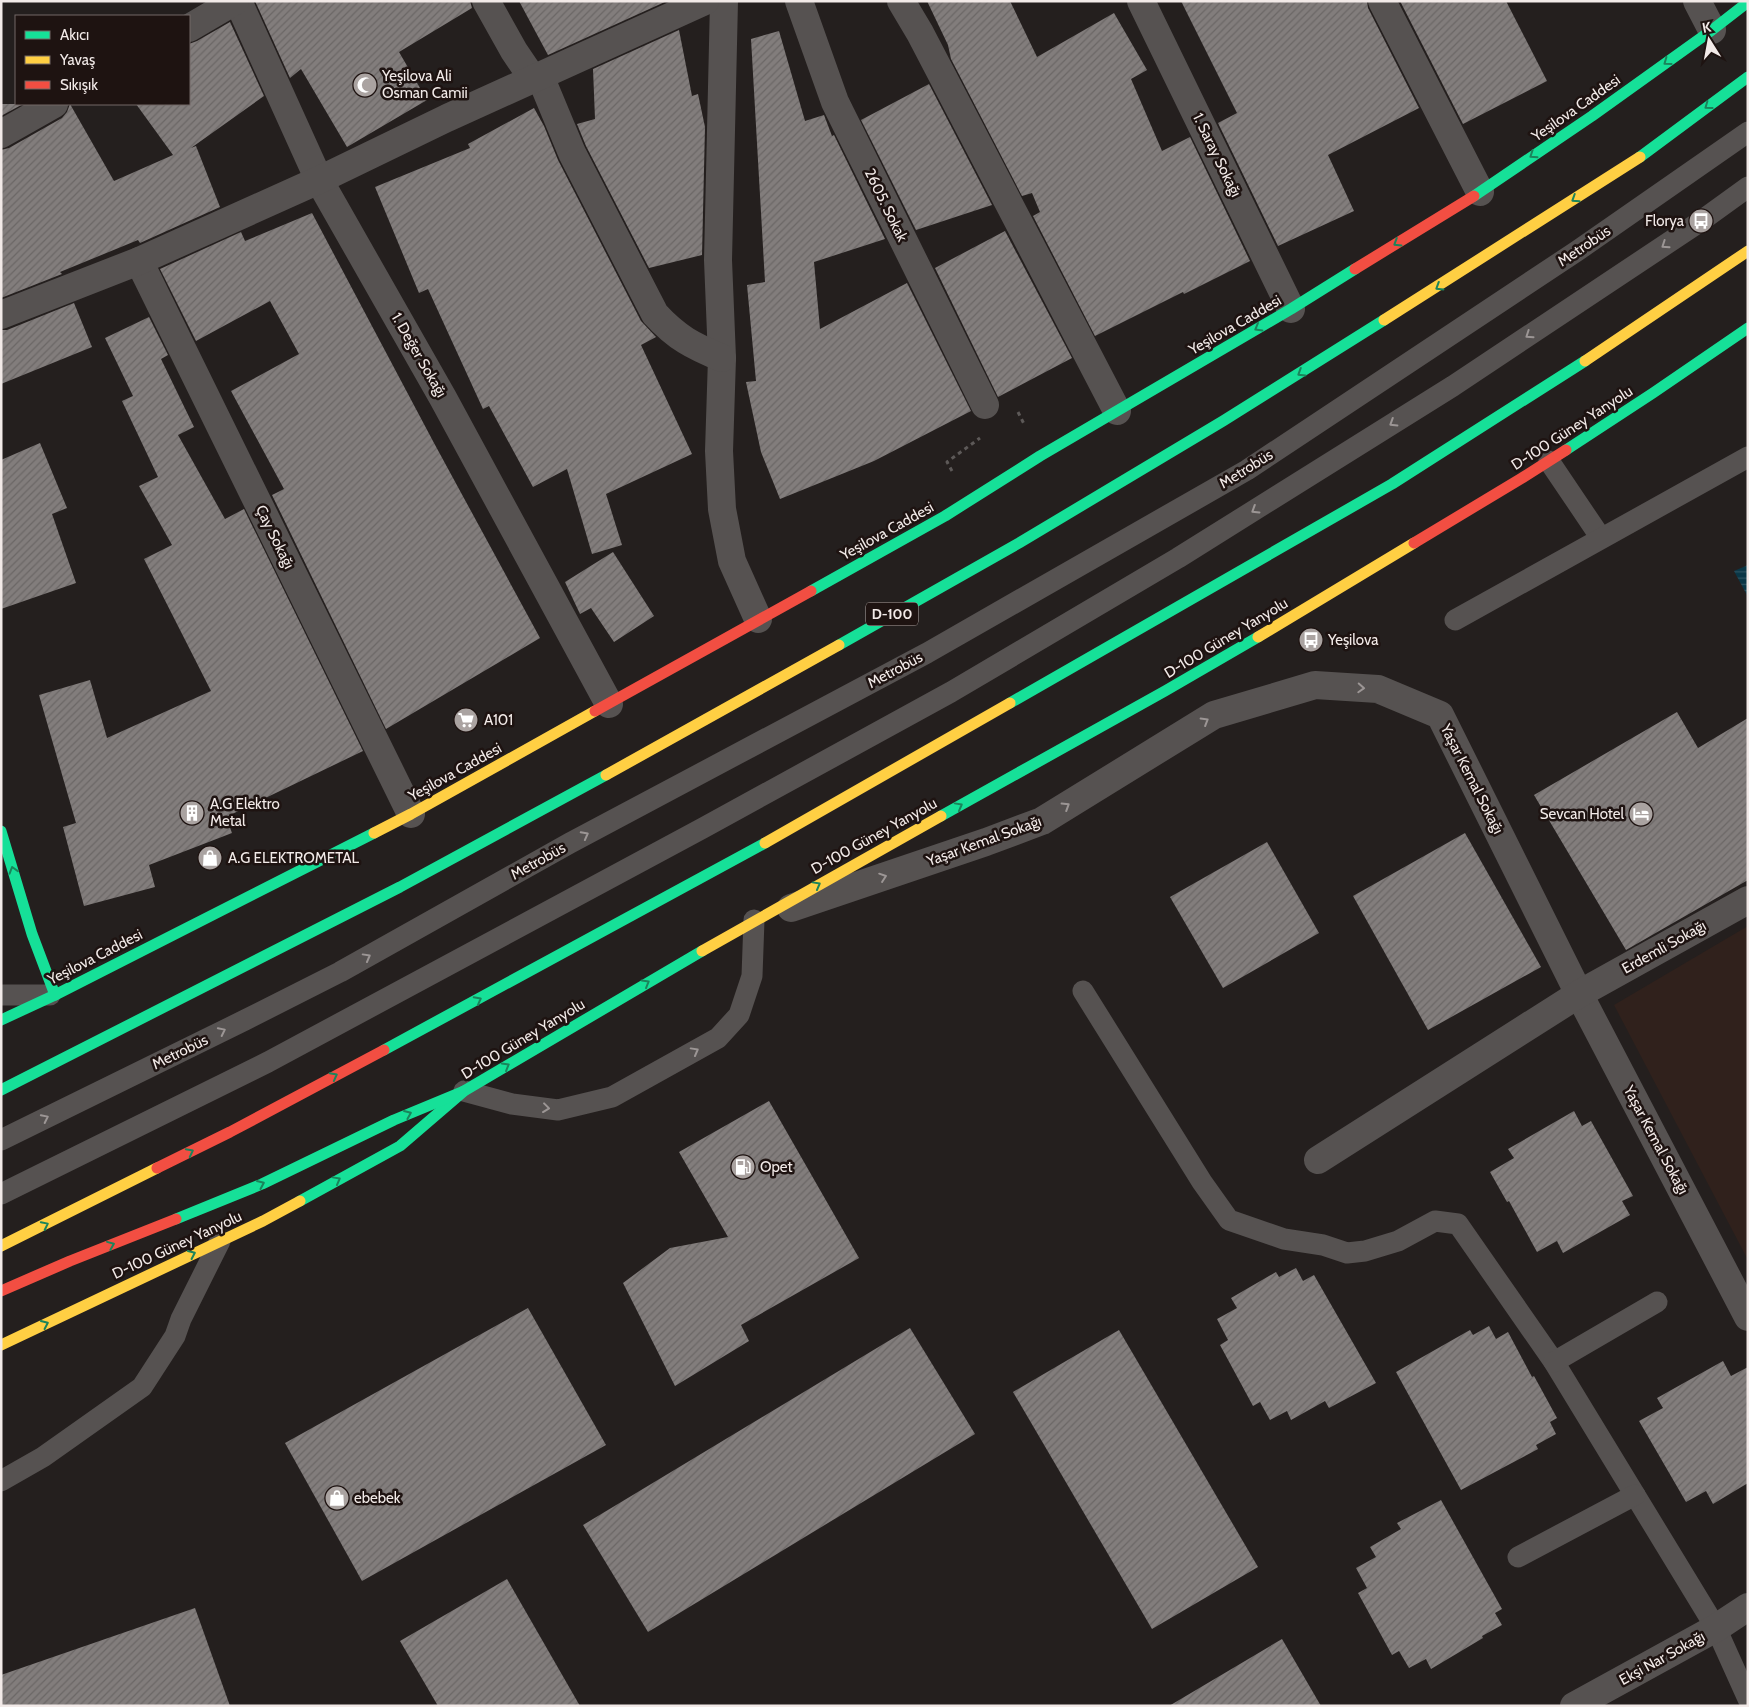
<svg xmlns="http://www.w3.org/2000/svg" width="1749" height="1707" font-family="Cabin,sans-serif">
<defs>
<pattern id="water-rules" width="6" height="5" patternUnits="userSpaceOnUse" patternTransform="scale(1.25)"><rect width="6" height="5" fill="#093646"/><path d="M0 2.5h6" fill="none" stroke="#2d5361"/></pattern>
<pattern id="building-hatch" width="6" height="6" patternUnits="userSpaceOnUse" patternTransform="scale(1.25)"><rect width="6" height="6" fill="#827d7c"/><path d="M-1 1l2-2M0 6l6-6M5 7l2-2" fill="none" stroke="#6b6766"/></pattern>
</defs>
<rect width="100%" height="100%" fill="#241f1e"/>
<path fill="#30211c" d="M 1748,926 L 1748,1260 L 1614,1005 Z"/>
<path fill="url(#water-rules)" d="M 1748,565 L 1748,597 L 1734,571 Z"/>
<g fill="url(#building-hatch)">
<path d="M 255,1 L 470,1 L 472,8 L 399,52 L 427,100 L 347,147 L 301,69 L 290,78 Z"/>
<path d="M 519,1 L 667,1 L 548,55 Z"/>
<path d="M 927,1 L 1010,1 L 1037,57 L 1114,13 L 1147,70 L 1131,79 L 1162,151 L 1190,137 L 1250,261 L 1184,294 L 1183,292 L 1095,336 L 1033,216 L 1040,212 L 1032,193 L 1022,196 L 951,59 L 948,45 Z"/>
<path d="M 1181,1 L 1367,1 L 1368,8 L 1419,108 L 1328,155 L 1354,211 L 1278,246 L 1218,123 L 1237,113 Z"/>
<path d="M 1400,1 L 1506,1 L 1547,81 L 1463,124 Z"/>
<path d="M 230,22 L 264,96 L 191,148 L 196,146 L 220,207 L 140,243 L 138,240 L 60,272 L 62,274 L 1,298 L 1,150 L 9,148 L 62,118 L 67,112 L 70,104 L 114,181 L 173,155 L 136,104 L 189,104 L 189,44 L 197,41 Z"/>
<path d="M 679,30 L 692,96 L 698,94 L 705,127 L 702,255 L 649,268 L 586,146 L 577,124 L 595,119 L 593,69 Z"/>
<path d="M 779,31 L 805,121 L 824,115 L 832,136 L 834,135 L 885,239 L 814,262 L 820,329 L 907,283 L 971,411 L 874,461 L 780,499 L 761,452 L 746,382 L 756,381 L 747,285 L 765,282 L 751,39 Z"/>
<path d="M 929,84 L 992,205 L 916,230 L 861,120 Z"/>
<path d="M 1,104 L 23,104 L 1,116 Z"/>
<path d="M 534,108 L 544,126 L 558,160 L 641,321 L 656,337 L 641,345 L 692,454 L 606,494 L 622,545 L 592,554 L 567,469 L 533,487 L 489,406 L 483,409 L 428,289 L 419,293 L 375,187 L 470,148 L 468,144 Z"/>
<path d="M 312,213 L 434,443 L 540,638 L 386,729 L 272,495 L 284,489 L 231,391 L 299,354 L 270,301 L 196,341 L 160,269 L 241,232 L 245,241 Z"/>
<path d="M 1005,231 L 1072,358 L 998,397 L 935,268 Z"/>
<path d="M 74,303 L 92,347 L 1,384 L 1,330 L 7,330 Z"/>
<path d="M 149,317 L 168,355 L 161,359 L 194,427 L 178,435 L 225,519 L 244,509 L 363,751 L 226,817 L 232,833 L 149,865 L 155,887 L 84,906 L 63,827 L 76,823 L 39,695 L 90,680 L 107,738 L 211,691 L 144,559 L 172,545 L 139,486 L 158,477 L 122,401 L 133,396 L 105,338 Z"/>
<path d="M 40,443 L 67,508 L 52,514 L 76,583 L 1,609 L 1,460 Z"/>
<path d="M 613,552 L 654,616 L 614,642 L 591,608 L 580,614 L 565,582 Z"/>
<path d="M 1677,712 L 1698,748 L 1748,718 L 1748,880 L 1626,950 L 1534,795 Z"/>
<path d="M 1465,833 L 1541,967 L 1428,1030 L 1353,896 Z"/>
<path d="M 1267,842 L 1319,933 L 1223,988 L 1170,897 Z"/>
<path d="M 769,1101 L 859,1258 L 741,1325 L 749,1341 L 675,1386 L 623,1283 L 670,1248 L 728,1237 L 679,1152 Z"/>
<path d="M 1574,1111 L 1582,1126 L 1591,1121 L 1633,1196 L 1622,1201 L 1630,1215 L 1563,1253 L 1557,1241 L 1537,1252 L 1509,1201 L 1507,1202 L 1490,1172 L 1514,1158 L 1508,1149 Z"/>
<path d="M 1296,1268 L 1303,1281 L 1314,1275 L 1376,1383 L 1329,1408 L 1325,1401 L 1291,1420 L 1287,1411 L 1270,1420 L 1260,1402 L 1253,1406 L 1220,1345 L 1228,1340 L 1217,1319 L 1237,1308 L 1231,1298 L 1276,1272 L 1279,1277 Z"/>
<path d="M 528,1308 L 606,1445 L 362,1581 L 285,1443 Z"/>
<path d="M 1489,1326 L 1496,1339 L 1508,1332 L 1532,1377 L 1534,1376 L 1557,1418 L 1550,1422 L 1556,1434 L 1536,1445 L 1538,1449 L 1461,1490 L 1396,1372 L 1470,1330 L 1473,1335 Z"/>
<path d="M 910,1328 L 975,1434 L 648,1632 L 583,1525 Z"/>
<path d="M 1119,1330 L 1258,1567 L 1152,1629 L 1013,1392 Z"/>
<path d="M 1723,1361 L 1731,1376 L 1748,1367 L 1748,1483 L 1713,1504 L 1706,1491 L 1686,1502 L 1639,1421 L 1663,1408 L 1657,1398 Z"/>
<path d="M 1441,1500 L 1502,1609 L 1495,1613 L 1502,1625 L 1482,1636 L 1483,1638 L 1431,1669 L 1426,1659 L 1409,1668 L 1399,1651 L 1392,1655 L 1358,1593 L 1367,1588 L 1356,1568 L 1376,1557 L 1370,1547 L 1401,1529 L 1397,1523 Z"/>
<path d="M 507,1579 L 580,1706 L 438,1706 L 400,1641 Z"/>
<path d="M 195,1608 L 230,1706 L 1,1706 L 1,1675 Z"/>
<path d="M 1282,1639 L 1321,1706 L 1169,1706 Z"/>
</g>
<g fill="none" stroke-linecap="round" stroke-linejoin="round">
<g stroke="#5d5958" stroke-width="3" stroke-dasharray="4 4" stroke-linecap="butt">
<path d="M 1018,412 L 1025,426"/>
<path d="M 952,471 L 947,462 L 980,438"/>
</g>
<g stroke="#565251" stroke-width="21">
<path d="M 1549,461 L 1601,538"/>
<path d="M 1455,620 L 1748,457"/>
<path d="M 1083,991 L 1202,1182 L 1229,1220 L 1284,1239 L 1323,1245 L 1347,1253 L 1365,1251 L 1398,1241 L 1435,1221 L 1458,1224 L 1554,1362 L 1716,1628 L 1748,1699"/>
<path d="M 1,995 L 50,995"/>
<path d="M 464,1091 L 512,1104 L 558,1110 L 612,1097 L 718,1038 L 739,1015 L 752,976 L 754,920"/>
<path d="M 1,1140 L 245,1020 L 340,972 L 570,843 L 927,653 L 1247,470 L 1577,251 L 1748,132"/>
<path d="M 1,1194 L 268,1062 L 703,828 L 951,692 L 1178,558 L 1453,386 L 1701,221 L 1748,187"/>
<path d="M 1554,1362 L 1657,1302"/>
<path d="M 1,1481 L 43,1457 L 142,1387 L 175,1336 L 181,1319 L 220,1241"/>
<path d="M 1518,1557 L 1635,1495"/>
</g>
<g stroke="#565251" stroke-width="28">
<path d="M 238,1 L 319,180 L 443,398 L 609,704"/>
<path d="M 486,1 L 514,51 L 533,79"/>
<path d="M 724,1 L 718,260 L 722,358 L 719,451 L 722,509 L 732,561 L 758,619"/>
<path d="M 799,1 L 835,102 L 985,405"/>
<path d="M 901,1 L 920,33 L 1117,411"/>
<path d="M 1141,1 L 1291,309"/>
<path d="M 1382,1 L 1480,192"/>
<path d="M 1697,1 L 1712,30"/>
<path d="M 189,28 L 235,1"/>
<path d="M 540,76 L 572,153 L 655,314 C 677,338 693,346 722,358"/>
<path d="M 1,134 L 54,104"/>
<path d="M 139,261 L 411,814"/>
<path d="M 1,315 L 139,261 L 319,180 L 447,118 L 705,1"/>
<path d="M 791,908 L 986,842 L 1042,821 L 1214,715 L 1315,685 L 1378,689 L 1440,715 L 1579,994 L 1748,1317"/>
<path d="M 1318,1160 L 1579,994 L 1748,900"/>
<path d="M 1574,1706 L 1716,1628 L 1748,1607"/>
</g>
<g stroke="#16e098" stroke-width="11">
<path d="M 1640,157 L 1748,77"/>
<path d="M 1474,196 L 1592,116 L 1712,30 L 1748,2"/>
<path d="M 1566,450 L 1653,393 L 1748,328"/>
<path d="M 811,591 L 945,516 L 1040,456 L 1291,309 L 1355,269"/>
<path d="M 839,645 L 1019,543 L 1223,421 L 1384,320"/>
<path d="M 1010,703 L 1392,484 L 1585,361"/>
<path d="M 941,816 L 1165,691 L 1258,637"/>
<path d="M 1,831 L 32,934 L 55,995"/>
<path d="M 1,1020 L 55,995 L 374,833"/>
<path d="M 384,1050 L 765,843"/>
<path d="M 1,1090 L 400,887 L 606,775"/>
<path d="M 300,1201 L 400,1146 L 464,1091 L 702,951"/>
<path d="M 176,1219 L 262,1184 L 394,1120 L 464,1091"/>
</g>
<g stroke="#ffcf43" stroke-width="11">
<path d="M 1384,320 L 1640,157"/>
<path d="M 1585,361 L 1748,251"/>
<path d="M 1258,637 L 1414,543"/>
<path d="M 606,775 L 839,645"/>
<path d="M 374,833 L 411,814 L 595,711"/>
<path d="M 765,843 L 1010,703"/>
<path d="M 702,951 L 941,816"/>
<path d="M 1,1246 L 157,1168"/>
<path d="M 1,1345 L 263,1221 L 300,1201"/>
</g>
<g stroke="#f24e42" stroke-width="11">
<path d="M 1355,269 L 1474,196"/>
<path d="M 1414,543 L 1522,478 L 1566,450"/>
<path d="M 595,711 L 811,591"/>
<path d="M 157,1168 L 230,1132 L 384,1050"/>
<path d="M 1,1291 L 70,1261 L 176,1219"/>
</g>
</g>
<defs><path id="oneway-chevron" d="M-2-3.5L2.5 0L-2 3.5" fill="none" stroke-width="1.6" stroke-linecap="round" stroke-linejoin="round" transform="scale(1.25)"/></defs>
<g stroke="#1a845b">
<use href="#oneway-chevron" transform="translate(1667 62) rotate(144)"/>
<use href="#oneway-chevron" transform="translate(1708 106) rotate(144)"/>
<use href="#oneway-chevron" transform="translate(1533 155) rotate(146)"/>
<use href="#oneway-chevron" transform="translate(1575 199) rotate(147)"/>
<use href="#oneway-chevron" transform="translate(1397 243) rotate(148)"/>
<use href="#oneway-chevron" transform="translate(1439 287) rotate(148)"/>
<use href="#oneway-chevron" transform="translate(1258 328) rotate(150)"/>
<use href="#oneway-chevron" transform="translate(1301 373) rotate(148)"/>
<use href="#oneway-chevron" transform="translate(959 806) rotate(-29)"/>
<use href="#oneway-chevron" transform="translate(13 870) rotate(-107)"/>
<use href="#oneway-chevron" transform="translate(817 885) rotate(-29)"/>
<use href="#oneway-chevron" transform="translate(646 983) rotate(-30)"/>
<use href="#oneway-chevron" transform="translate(478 1000) rotate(-28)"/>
<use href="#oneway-chevron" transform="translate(506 1066) rotate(-30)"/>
<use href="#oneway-chevron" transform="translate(334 1076) rotate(-28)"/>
<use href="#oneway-chevron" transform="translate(408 1114) rotate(-23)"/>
<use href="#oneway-chevron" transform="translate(190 1152) rotate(-27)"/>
<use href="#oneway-chevron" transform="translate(337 1180) rotate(-29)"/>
<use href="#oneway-chevron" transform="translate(261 1184) rotate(-24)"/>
<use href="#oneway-chevron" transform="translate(45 1225) rotate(-26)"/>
<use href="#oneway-chevron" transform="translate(111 1245) rotate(-22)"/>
<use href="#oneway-chevron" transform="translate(192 1254) rotate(-25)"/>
<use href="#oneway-chevron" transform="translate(45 1324) rotate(-25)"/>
</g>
<g stroke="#9c9695">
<use href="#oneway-chevron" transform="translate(1665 245) rotate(146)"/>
<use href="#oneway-chevron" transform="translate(1529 335) rotate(146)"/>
<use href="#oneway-chevron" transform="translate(1393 423) rotate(148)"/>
<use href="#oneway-chevron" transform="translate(1255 510) rotate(148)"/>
<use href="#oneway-chevron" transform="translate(1361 688) rotate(3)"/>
<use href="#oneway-chevron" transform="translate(1205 721) rotate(-31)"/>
<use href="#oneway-chevron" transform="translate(1066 806) rotate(-32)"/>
<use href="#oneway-chevron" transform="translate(585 835) rotate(-28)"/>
<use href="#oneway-chevron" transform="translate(883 877) rotate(-19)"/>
<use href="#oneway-chevron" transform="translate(367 957) rotate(-29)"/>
<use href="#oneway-chevron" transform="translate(222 1031) rotate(-26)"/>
<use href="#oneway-chevron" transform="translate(695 1051) rotate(-29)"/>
<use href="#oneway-chevron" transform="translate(546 1108) rotate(7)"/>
<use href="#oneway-chevron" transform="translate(45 1118) rotate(-26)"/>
</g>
<defs>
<symbol id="mosque-disc" viewBox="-11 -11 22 22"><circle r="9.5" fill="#aaa3a1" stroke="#1e1311"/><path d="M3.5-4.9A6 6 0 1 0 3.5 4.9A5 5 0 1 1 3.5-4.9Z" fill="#fff"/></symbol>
<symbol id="bus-disc" viewBox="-11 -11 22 22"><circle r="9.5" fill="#aaa3a1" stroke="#1e1311"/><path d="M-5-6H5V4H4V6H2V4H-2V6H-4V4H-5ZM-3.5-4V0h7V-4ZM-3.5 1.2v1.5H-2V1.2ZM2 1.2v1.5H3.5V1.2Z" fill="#fff"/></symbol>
<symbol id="supermarket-disc" viewBox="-11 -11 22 22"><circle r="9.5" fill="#aaa3a1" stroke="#1e1311"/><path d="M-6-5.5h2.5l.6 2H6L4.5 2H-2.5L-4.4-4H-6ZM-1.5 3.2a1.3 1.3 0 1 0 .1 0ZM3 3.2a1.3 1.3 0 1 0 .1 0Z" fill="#fff"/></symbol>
<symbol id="building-disc" viewBox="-11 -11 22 22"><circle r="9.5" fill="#aaa3a1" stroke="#1e1311"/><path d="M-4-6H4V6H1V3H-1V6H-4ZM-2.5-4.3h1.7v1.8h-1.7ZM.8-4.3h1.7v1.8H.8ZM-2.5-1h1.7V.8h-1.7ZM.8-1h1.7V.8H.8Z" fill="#fff"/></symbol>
<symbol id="hotel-disc" viewBox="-11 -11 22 22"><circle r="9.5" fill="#aaa3a1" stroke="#1e1311"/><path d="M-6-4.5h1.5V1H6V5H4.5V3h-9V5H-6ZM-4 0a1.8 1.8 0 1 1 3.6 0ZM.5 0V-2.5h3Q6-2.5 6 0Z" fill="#fff"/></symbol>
<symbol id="shop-disc" viewBox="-11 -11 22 22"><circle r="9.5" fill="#aaa3a1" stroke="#1e1311"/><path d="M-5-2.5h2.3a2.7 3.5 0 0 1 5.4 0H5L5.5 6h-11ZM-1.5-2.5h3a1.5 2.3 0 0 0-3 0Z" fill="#fff"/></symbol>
<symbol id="fuel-disc" viewBox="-11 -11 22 22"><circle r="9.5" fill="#aaa3a1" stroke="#1e1311"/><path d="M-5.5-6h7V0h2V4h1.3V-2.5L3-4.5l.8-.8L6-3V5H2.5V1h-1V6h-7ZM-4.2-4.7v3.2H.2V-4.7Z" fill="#fff"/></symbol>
</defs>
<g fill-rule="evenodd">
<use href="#mosque-disc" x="351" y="71" width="28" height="28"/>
<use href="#bus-disc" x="1687" y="207" width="28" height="28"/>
<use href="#bus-disc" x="1297" y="626" width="28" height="28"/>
<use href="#supermarket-disc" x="452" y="706" width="28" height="28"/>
<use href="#building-disc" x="178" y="799" width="28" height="28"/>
<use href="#hotel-disc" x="1627" y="800" width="28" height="28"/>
<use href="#shop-disc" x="196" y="844" width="28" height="28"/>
<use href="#fuel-disc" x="729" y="1153" width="28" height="28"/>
<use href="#shop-disc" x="323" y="1484" width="28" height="28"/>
</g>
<g text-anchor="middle" stroke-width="5" stroke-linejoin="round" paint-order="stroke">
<rect fill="#1e1311" stroke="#b2aaa8" stroke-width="1" x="866" y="602.5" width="52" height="23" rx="4"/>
<g font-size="14" font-weight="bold" fill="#f2eae8">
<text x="892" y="619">D-100</text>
</g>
<g font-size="15" fill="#f2eae8" stroke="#1e1311" text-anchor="start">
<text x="382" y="81">Yeşilova Ali<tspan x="382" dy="17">Osman Camii</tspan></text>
<text x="1684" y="226" text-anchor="end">Florya</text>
<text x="1328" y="645">Yeşilova</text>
<text x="484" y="725">A101</text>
<text x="210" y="809">A.G Elektro<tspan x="210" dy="17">Metal</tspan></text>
<text x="1624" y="819" text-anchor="end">Sevcan Hotel</text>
<text x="228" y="863">A.G ELEKTROMETAL</text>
<text x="760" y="1172">Opet</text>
<text x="354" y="1503">ebebek</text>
</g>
<g font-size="15" fill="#f2eae8" stroke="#1e1311">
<text transform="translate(1576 108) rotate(-35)" y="5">Yeşilova Caddesi</text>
<text transform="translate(1217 155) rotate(64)" y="5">1. Saray Sokağı</text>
<text transform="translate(886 205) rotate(64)" y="5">2605. Sokak</text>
<text transform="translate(1584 246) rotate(-34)" y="5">Metrobüs</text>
<text transform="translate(1235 325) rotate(-30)" y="5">Yeşilova Caddesi</text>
<text transform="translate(419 355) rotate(60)" y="5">1. Değer Sokağı</text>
<text transform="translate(1572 428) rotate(-33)" y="5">D-100 Güney Yanyolu</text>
<text transform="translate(1246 469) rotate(-32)" y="5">Metrobüs</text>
<text transform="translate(887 531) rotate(-29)" y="5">Yeşilova Caddesi</text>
<text transform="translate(275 537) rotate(64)" y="5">Çay Sokağı</text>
<text transform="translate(1226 638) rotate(-31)" y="5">D-100 Güney Yanyolu</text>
<text transform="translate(895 670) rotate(-28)" y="5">Metrobüs</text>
<text transform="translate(455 772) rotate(-29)" y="5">Yeşilova Caddesi</text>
<text transform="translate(1472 779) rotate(63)" y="5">Yaşar Kemal Sokağı</text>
<text transform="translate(874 836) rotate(-29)" y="5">D-100 Güney Yanyolu</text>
<text transform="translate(984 841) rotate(-20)" y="5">Yaşar Kemal Sokağı</text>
<text transform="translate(538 861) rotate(-29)" y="5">Metrobüs</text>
<text transform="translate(1664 947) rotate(-29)" y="5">Erdemli Sokağı</text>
<text transform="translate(95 957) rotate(-27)" y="5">Yeşilova Caddesi</text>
<text transform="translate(523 1039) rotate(-31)" y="5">D-100 Güney Yanyolu</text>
<text transform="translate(180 1052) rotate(-26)" y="5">Metrobüs</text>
<text transform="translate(1656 1140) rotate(62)" y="5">Yaşar Kemal Sokağı</text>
<text transform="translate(177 1245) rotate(-25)" y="5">D-100 Güney Yanyolu</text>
<text transform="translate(1662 1658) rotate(-29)" y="5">Ekşi Nar Sokağı</text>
</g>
</g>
<rect width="1749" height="1707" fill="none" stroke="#f2eae8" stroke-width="5"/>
<rect x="15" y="15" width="175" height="90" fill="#1e1311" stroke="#736967"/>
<rect x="25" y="31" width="25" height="8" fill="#16e098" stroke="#736967"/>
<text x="60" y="40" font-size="15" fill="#f2eae8">Akıcı</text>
<rect x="25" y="56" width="25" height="8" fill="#ffcf43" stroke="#736967"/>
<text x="60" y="65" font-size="15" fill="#f2eae8">Yavaş</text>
<rect x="25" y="81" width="25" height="8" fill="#f24e42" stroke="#736967"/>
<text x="60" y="90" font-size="15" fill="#f2eae8">Sıkışık</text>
<g transform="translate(1709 40) rotate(349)" stroke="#1e1311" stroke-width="4" paint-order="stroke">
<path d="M0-4L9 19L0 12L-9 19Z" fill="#f2eae8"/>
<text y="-8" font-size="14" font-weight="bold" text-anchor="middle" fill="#f2eae8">K</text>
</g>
</svg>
